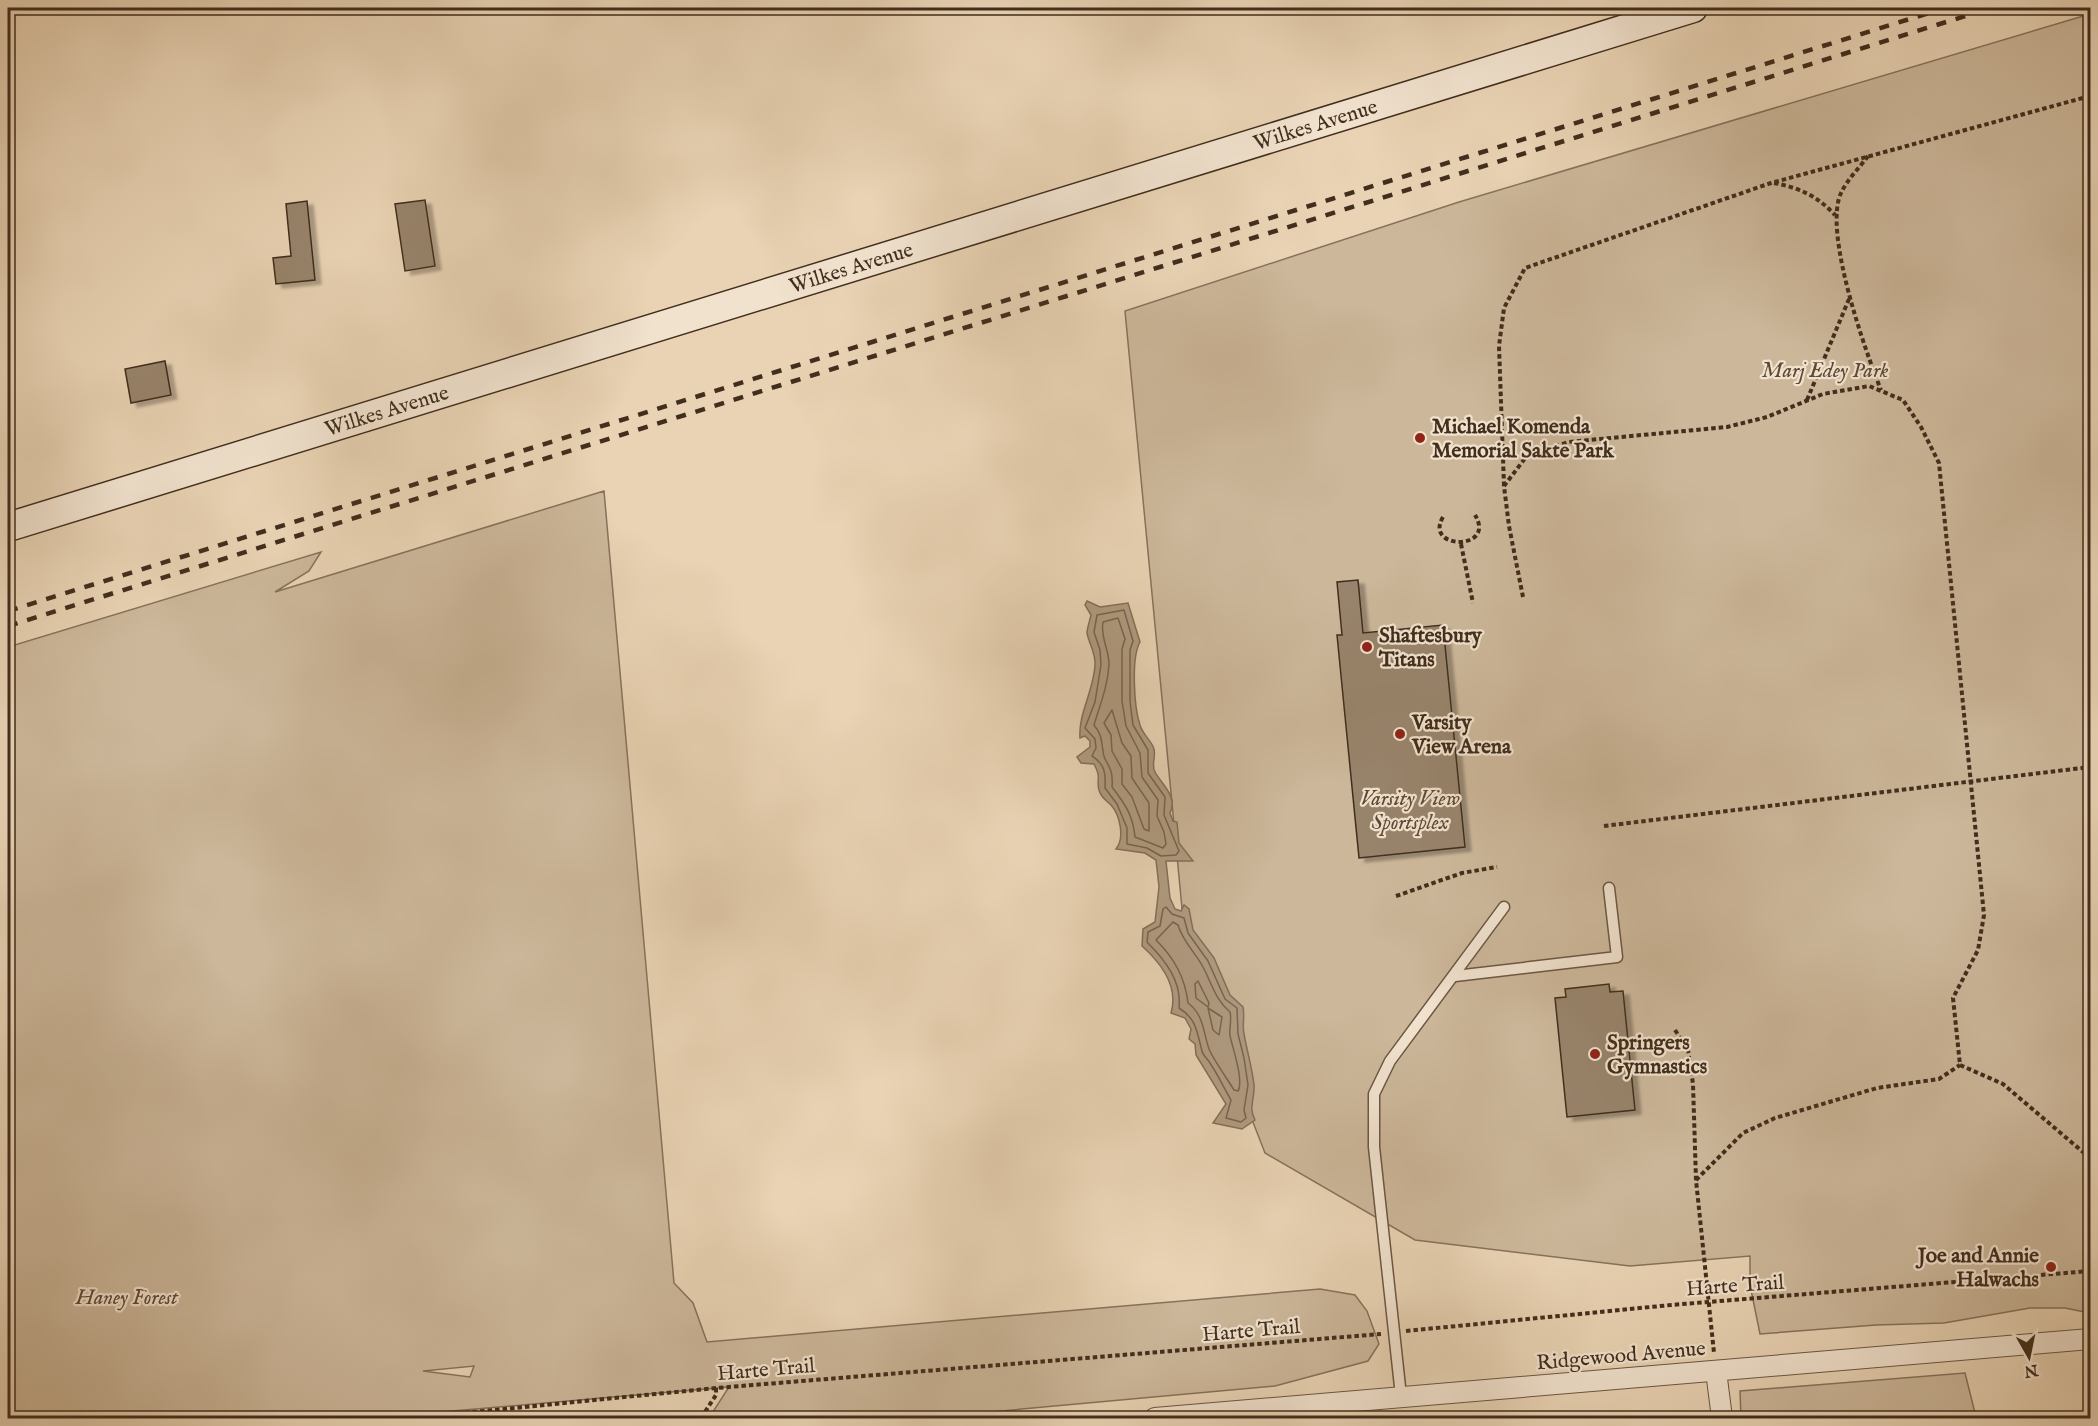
<svg xmlns="http://www.w3.org/2000/svg" width="2098" height="1426" font-family="'IM FELL English',serif">
<defs>
<filter id="shadow"><feDropShadow dx="6" dy="4" stdDeviation="1.5" flood-color="#0004"/></filter>
</defs>
<rect width="100%" height="100%" fill="#e9d3b4"/>
<filter id="stains"><feTurbulence type="fractalNoise" baseFrequency=".00333" numOctaves="4"/><feColorMatrix values="0 0 0 0 .2 0 0 0 0 .09 0 0 0 0 .02 0 0 0 .5 -.17"/></filter>
<radialGradient id="worn" r=".72"><stop offset=".6" stop-color="#630" stop-opacity="0"/><stop offset="1" stop-color="#630" stop-opacity=".3"/></radialGradient>
<g fill="#ccb79a" stroke="#86725c" stroke-width="1.5" fill-rule="evenodd">
<path d="M 2090,14 L 2090,1313 L 2065,1308 L 2030,1308 L 1944,1323 L 1876,1325 L 1760,1334 L 1750,1285 L 1750,1256 L 1630,1266 L 1415,1240 L 1265,1153 L 1186,950 L 1125,311 L 1459,202 Z"/>
<path d="M 604,491 L 674,1283 L 693,1303 L 707,1342 L 1320,1289 L 1355,1295 L 1367,1311 L 1379,1344 L 1368,1361 L 1275,1386 L 924,1418 L 709,1418 L 729,1387 L 372,1418 L 8,1418 L 8,647 L 321,552 L 309,571 L 275,592 ZM 474,1366 L 470,1377 L 423,1371 Z"/>
<path d="M 1965,1373 L 1976,1417 L 1741,1418 L 1740,1391 Z"/>
</g>
<path fill="#b09b81" stroke="#846f59" stroke-width="1.5" d="M 1087,601 L 1100,607 L 1128,603 L 1140,642 C 1131,658 1134,707 1140,725 C 1142,734 1152,741 1154,749 C 1156,756 1151,766 1155,772 C 1162,785 1178,796 1170,813 L 1173,821 L 1177,822 L 1179,843 L 1193,861 L 1166,861 L 1170,898 L 1175,909 L 1181,911 L 1184,905 L 1189,909 L 1193,930 L 1214,958 L 1230,995 L 1243,1007 C 1245,1016 1242,1025 1244,1034 C 1247,1051 1252,1067 1254,1085 C 1255,1099 1248,1107 1255,1120 L 1242,1129 L 1213,1123 L 1226,1104 L 1196,1055 L 1195,1044 L 1189,1039 L 1191,1029 L 1185,1018 L 1171,1013 C 1179,986 1161,963 1142,946 L 1143,929 L 1155,922 L 1159,887 L 1156,860 L 1145,853 L 1116,849 C 1125,838 1120,815 1111,805 C 1106,800 1101,798 1099,790 C 1096,778 1102,779 1094,764 L 1081,763 L 1077,757 L 1090,747 L 1090,741 L 1085,736 L 1080,738 C 1078,714 1094,690 1095,665 C 1096,653 1089,644 1087,633 C 1087,628 1090,620 1091,615 L 1085,605 Z"/>
<g fill="none" stroke-linecap="round" stroke-linejoin="round">
<g stroke="#78644f" stroke-width="1.5">
<path d="M 1124,610 L 1133,641 L 1130,650 L 1130,702 L 1133,725 L 1148,750 L 1148,773 L 1165,797 L 1164,815 L 1179,851 L 1176,855 L 1161,856 L 1147,848 L 1127,844 L 1127,828 L 1117,804 L 1105,788 C 1106,774 1105,764 1092,756 L 1096,748 L 1095,739 L 1085,728 L 1095,702 L 1101,665 L 1100,650 L 1094,632 L 1097,615 Z"/>
<path d="M 1118,618 L 1125,639 L 1122,649 L 1122,701 L 1126,726 L 1140,753 L 1142,777 L 1158,800 L 1157,816 L 1164,832 L 1166,844 L 1163,848 L 1135,837 C 1133,815 1125,804 1112,787 C 1114,764 1104,765 1103,751 C 1101,739 1102,735 1094,725 C 1100,705 1108,686 1109,664 C 1109,649 1100,637 1103,622 Z"/>
<path d="M 1112,710 L 1122,743 L 1131,756 L 1132,778 L 1149,803 L 1149,831 L 1144,829 L 1132,797 L 1122,784 L 1122,769 L 1112,751 L 1111,735 L 1104,723 Z"/>
<path d="M 1166,907 L 1172,914 L 1184,918 L 1188,933 L 1208,961 L 1225,999 L 1237,1008 L 1238,1034 L 1244,1058 L 1248,1085 L 1244,1110 L 1246,1118 L 1241,1122 L 1226,1118 L 1231,1100 C 1224,1088 1218,1075 1210,1063 C 1208,1059 1203,1056 1202,1051 C 1197,1033 1197,1019 1179,1008 C 1182,981 1165,960 1147,942 L 1148,932 L 1160,926 L 1163,909 Z"/>
<path d="M 1173,922 L 1178,925 C 1183,942 1195,952 1203,967 C 1212,984 1215,999 1230,1012 C 1232,1020 1229,1028 1230,1036 C 1233,1049 1244,1081 1238,1091 L 1234,1090 C 1228,1080 1213,1059 1209,1049 C 1203,1032 1204,1015 1188,1003 C 1185,977 1174,958 1156,940 Z"/>
<path d="M 1198,981 L 1209,1003 L 1208,1007 L 1196,998 L 1195,984 Z"/>
<path d="M 1208,1008 L 1222,1017 L 1219,1035 L 1213,1030 Z"/>
</g>
</g>
<g fill="#98846c" stroke="#412e1d" stroke-width="1.5" filter="url(#shadow)">
<path d="M 425,200 L 435,266 L 405,271 L 395,204 Z"/>
<path d="M 307,201 L 315,280 L 276,284 L 273,258 L 291,256 L 286,204 Z"/>
<path d="M 165,361 L 171,395 L 131,403 L 125,369 Z"/>
<path d="M 1358,580 L 1363,633 L 1443,625 L 1465,847 L 1359,858 L 1337,635 L 1342,635 L 1337,582 Z"/>
<path d="M 1609,984 L 1610,992 L 1623,991 L 1635,1110 L 1567,1117 L 1555,998 L 1566,997 L 1565,989 Z"/>
</g>
<g fill="none" stroke-linecap="round" stroke-linejoin="round">
<defs>
<g id="lane">
<path d="M 1455,976 L 1617,957 L 1609,888"/>
<path d="M 1401,1396 L 1374,1147 L 1374,1094 L 1390,1061 L 1504,907"/>
</g>
<g id="street">
<path d="M 1716,1371 L 1722,1418"/>
<path d="M 1155,1418 L 2090,1339"/>
</g>
<g id="secondary">
<path id="s1" d="M 8,527 L 1693,8"/>
</g>
</defs>
<use href="#lane" stroke="#6b5743" stroke-width="13"/>
<use href="#street" stroke="#6b5743" stroke-width="22"/>
<use href="#secondary" stroke="#412e1d" stroke-width="31"/>
<g stroke="#412e1d" stroke-width="4" stroke-dasharray="4.5 3" stroke-linecap="butt">
<path d="M 1868,156 C 1860,167 1847,180 1841,193 C 1823,232 1865,350 1881,390"/>
<path d="M 1774,183 C 1800,188 1817,196 1835,215"/>
<path d="M 1807,400 L 1849,299"/>
<path d="M 1504,486 L 1499,346 L 1504,308 L 1525,268 L 1771,183 L 2090,96"/>
<path d="M 1443,517 C 1423,550 1497,551 1475,515"/>
<path d="M 1461,544 L 1473,603"/>
<path d="M 1523,597 L 1509,526 L 1504,486 L 1526,457 L 1568,442 L 1727,427 L 1767,417 L 1823,394 L 1869,386 L 1903,400 L 1921,427 L 1939,463 L 1984,915 L 1978,950 L 1953,998 L 1960,1065"/>
<path d="M 1604,826 L 2090,767"/>
<path d="M 1396,896 L 1462,873 L 1497,867"/>
<path d="M 1675,1030 L 1688,1050 L 1693,1084 L 1696,1180 L 1714,1353"/>
<path d="M 1960,1065 L 2003,1084 L 2090,1158"/>
<path d="M 1696,1180 L 1743,1133 L 1775,1118 L 1877,1088 L 1939,1079 L 1960,1065"/>
<path d="M 1406,1331 L 1671,1305 L 2090,1271"/>
<path d="M 413,1418 L 716,1388 L 1381,1334"/>
<path d="M 701,1418 L 716,1395 L 716,1388"/>
</g>
<use href="#lane" stroke="#f1e2ce" stroke-width="10"/>
<use href="#street" stroke="#f1e2ce" stroke-width="20"/>
<use href="#secondary" stroke="#f1e2ce" stroke-width="28"/>
<g stroke="#412e1d" stroke-width="4.5" stroke-dasharray="10 10" stroke-linecap="butt">
<path d="M 8,611 L 1945,8"/>
<path d="M 8,626 L 1991,8"/>
</g>
</g>
<g fill="#8f2418" stroke="#f1e2ce" stroke-width="2">
<circle cx="1420" cy="438" r="6"/>
<circle cx="1367" cy="647" r="6"/>
<circle cx="1400" cy="734" r="6"/>
<circle cx="1595" cy="1054" r="6"/>
<circle cx="2051" cy="1267" r="6"/>
</g>
<g text-anchor="middle" stroke-width="4.5" stroke-linejoin="round" paint-order="stroke">
<g font-size="21" fill="#412e1d" stroke="#f1e2ce">
<text dy="7" stroke="none"><textPath href="#s1" startOffset="1368">Wilkes Avenue</textPath></text>
<text dy="7" stroke="none"><textPath href="#s1" startOffset="882">Wilkes Avenue</textPath></text>
<text dy="7" stroke="none"><textPath href="#s1" startOffset="396">Wilkes Avenue</textPath></text>
<text transform="translate(1735 1285) rotate(-4)" y="7">Harte Trail</text>
<text transform="translate(1251 1330) rotate(-5)" y="7">Harte Trail</text>
<text transform="translate(1621 1355) rotate(-5)" y="7">Ridgewood Avenue</text>
<text transform="translate(766 1369) rotate(-5)" y="7">Harte Trail</text>
</g>
<g font-size="21" font-style="italic" fill="#5d4936" stroke="#f1e2ce">
<text x="1825" y="377">Marj Edey Park</text>
<text x="1410" y="805">Varsity View<tspan x="1410" dy="24">Sportsplex</tspan></text>
<text x="127" y="1304">Haney Forest</text>
</g>
<g font-size="21" font-weight="bold" fill="#412e1d" stroke="#f1e2ce" text-anchor="start">
<text x="1432" y="433">Michael Komenda<tspan x="1432" dy="24">Memorial Sakte Park</tspan></text>
<text x="1379" y="642">Shaftesbury<tspan x="1379" dy="24">Titans</tspan></text>
<text x="1412" y="729">Varsity<tspan x="1412" dy="24">View Arena</tspan></text>
<text x="1607" y="1049">Springers<tspan x="1607" dy="24">Gymnastics</tspan></text>
<text x="2039" y="1262" text-anchor="end">Joe and Annie<tspan x="2039" dy="24">Halwachs</tspan></text>
</g>
</g>
<rect width="2098" height="1426" fill="none" stroke="#e9d3b4" stroke-width="30"/>
<rect x="9" y="9" width="2080" height="1408" fill="none" stroke="#412e1d" stroke-width="3"/>
<rect x="15" y="15" width="2068" height="1396" fill="none" stroke="#412e1d" stroke-width="1.5"/>
<g transform="translate(2029 1357) rotate(171)" stroke="#f1e2ce" stroke-width="4.5" paint-order="stroke">
<path d="M0-4.5L10 22L0 15L-10 22Z" fill="#412e1d"/>
<text y="-9" font-size="16" font-weight="bold" text-anchor="middle" fill="#412e1d">N</text>
</g>
<rect width="100%" height="100%" filter="url(#stains)"/>
<rect width="100%" height="100%" fill="url(#worn)"/>
</svg>
